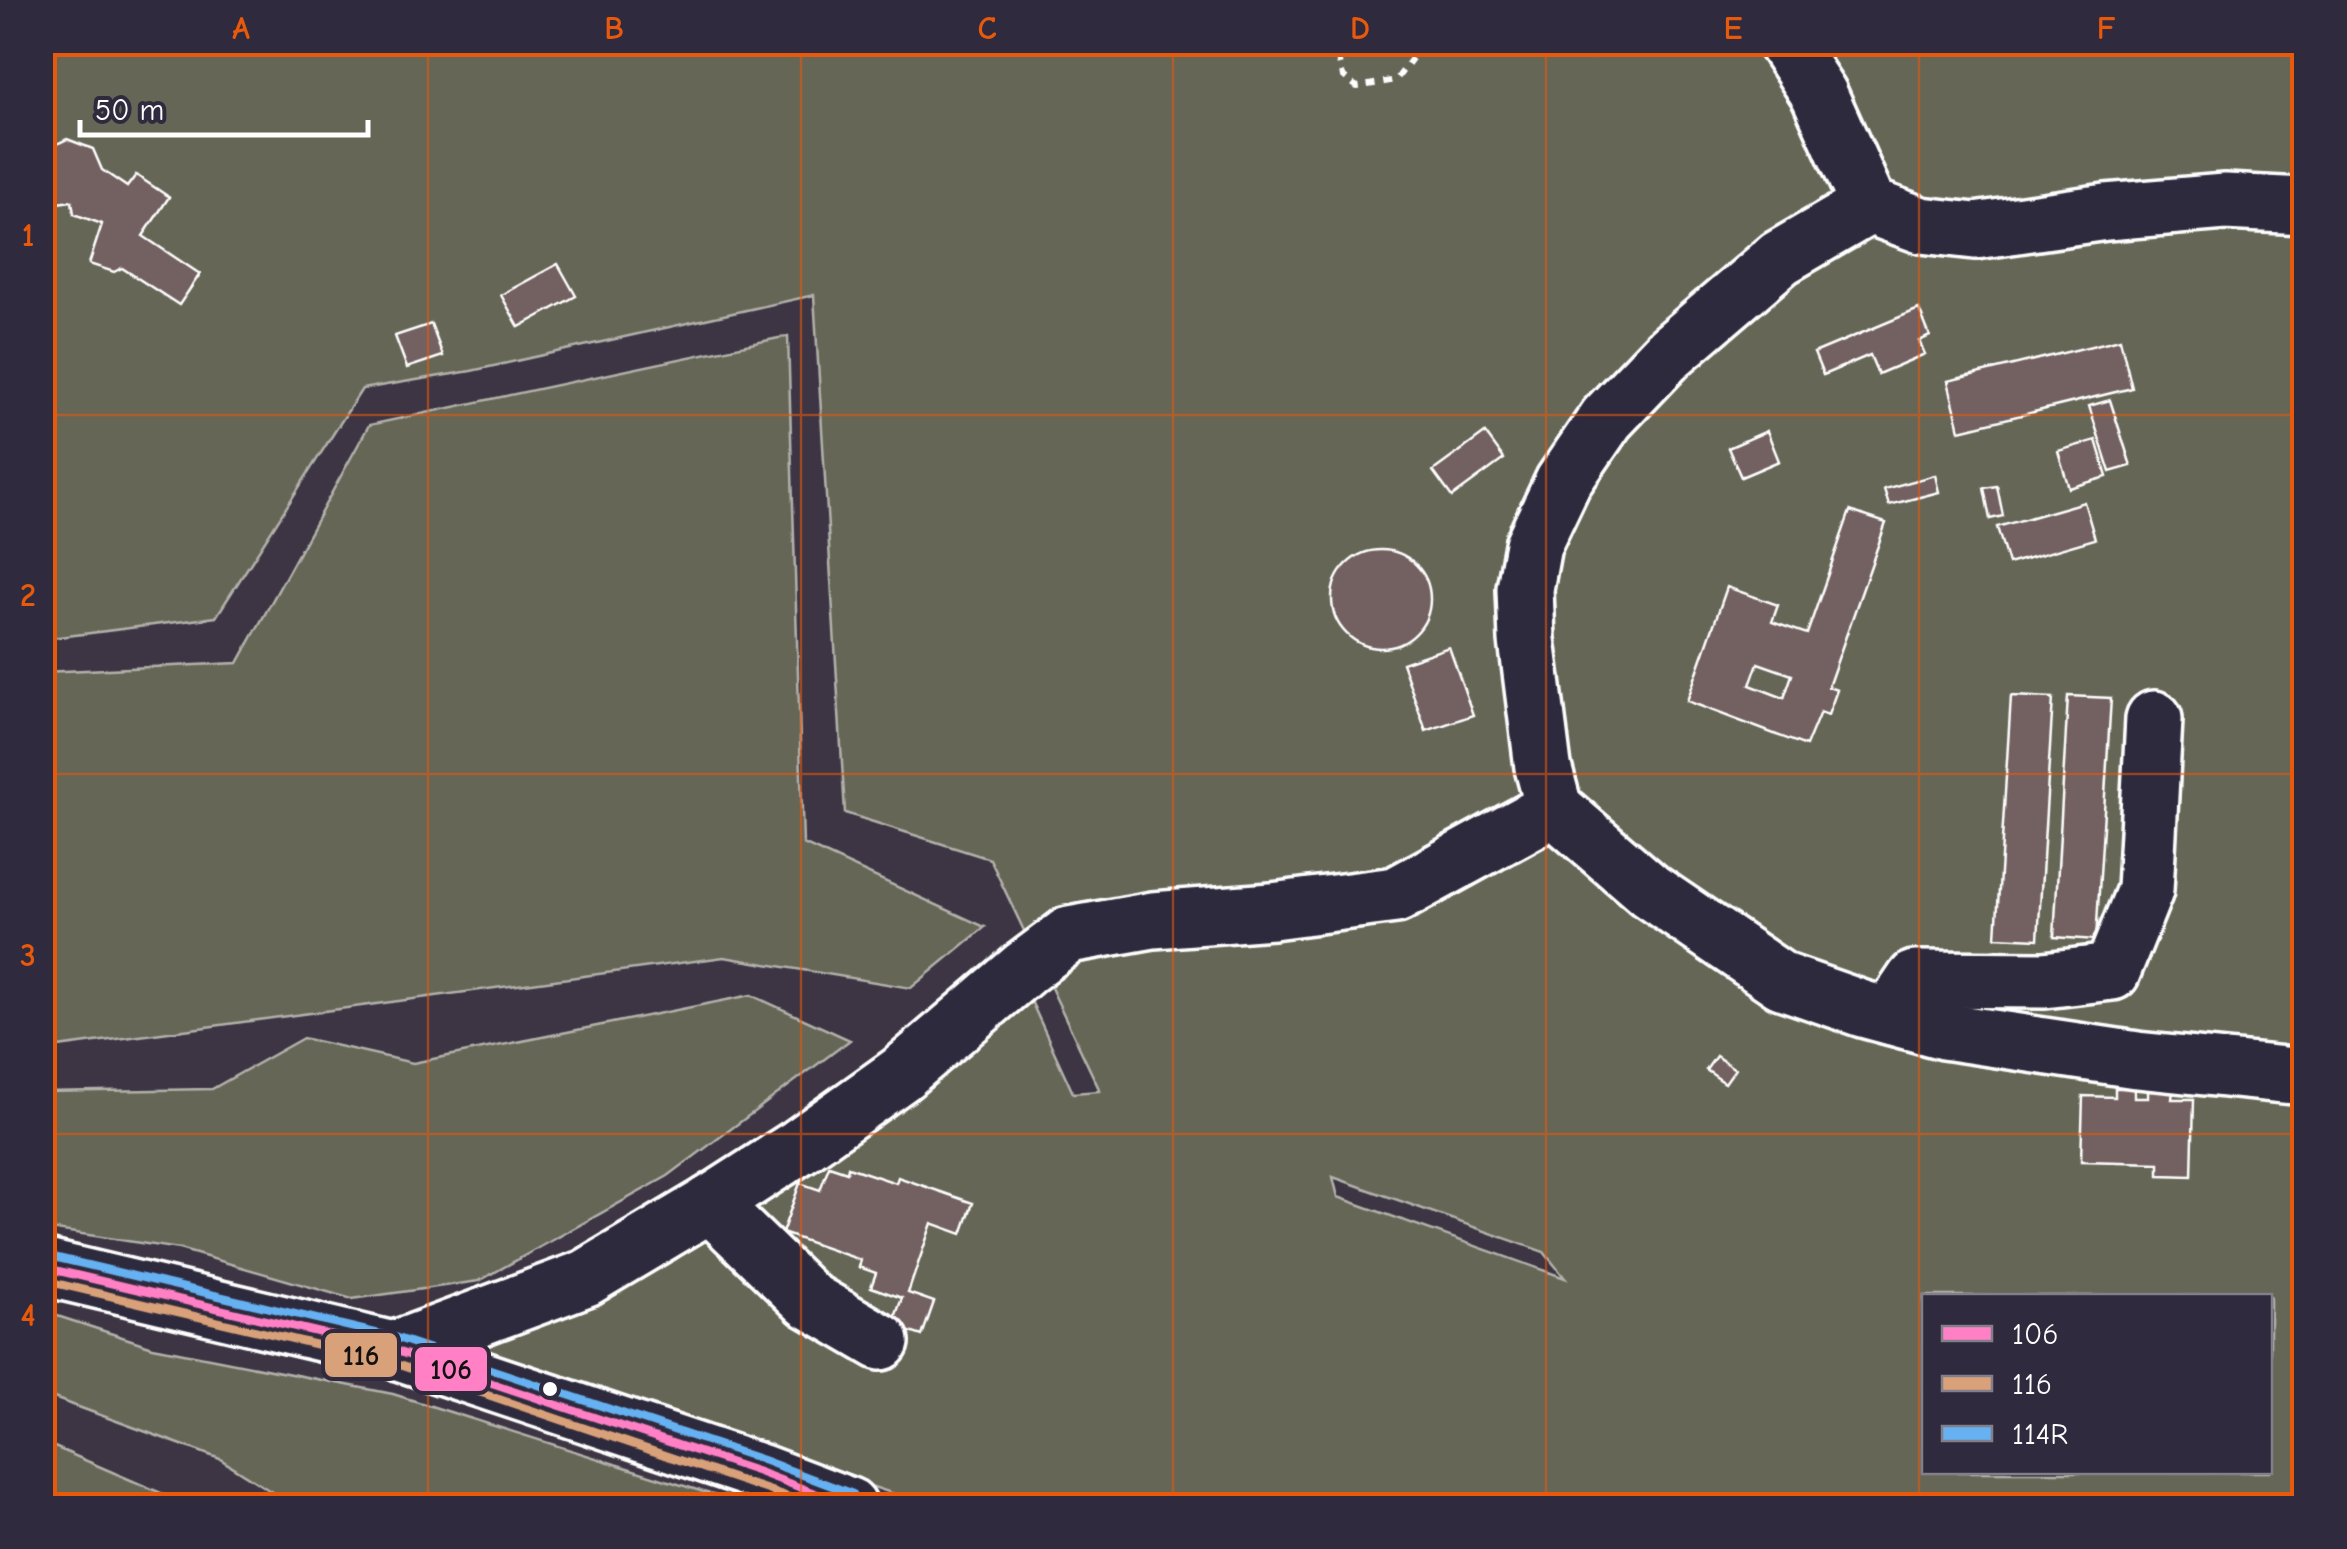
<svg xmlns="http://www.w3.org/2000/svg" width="2347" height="1549" font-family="'Comic Neue',sans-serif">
<rect width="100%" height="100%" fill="#3d3544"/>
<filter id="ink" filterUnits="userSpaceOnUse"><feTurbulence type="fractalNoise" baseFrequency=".01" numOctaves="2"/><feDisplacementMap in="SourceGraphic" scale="20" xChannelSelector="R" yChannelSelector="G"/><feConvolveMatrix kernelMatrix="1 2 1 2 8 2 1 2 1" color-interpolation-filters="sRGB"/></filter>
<g filter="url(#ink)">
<g fill="#656657" stroke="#b2b2ab" stroke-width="2.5" fill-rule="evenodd">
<path d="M 42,43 L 2304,43 L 2304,1506 L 930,1506 L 466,1350 L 675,1260 L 1026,990 L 1073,1093 L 1100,1091 L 990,859 L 845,813 L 814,295 L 471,371 L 362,389 L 216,617 L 43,639 ZM 1333,1177 L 1544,1252 L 1565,1278 L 1338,1197 ZM 1924,1296 L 2270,1296 L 2270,1472 L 1924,1472 Z"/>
<path d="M 788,336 L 803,844 L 985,927 L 911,988 L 724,957 L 43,1049 L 43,672 L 238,663 L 369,425 Z"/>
<path d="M 751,995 L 850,1040 L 668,1176 L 479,1281 L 352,1299 L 179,1249 L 43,1228 L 43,1092 L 212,1089 L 303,1038 L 413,1063 Z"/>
<path d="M 42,1311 L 153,1347 L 393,1394 L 748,1506 L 294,1506 L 220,1459 L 43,1394 Z"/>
<path d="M 42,1442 L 43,1442 L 191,1506 L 43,1506 Z"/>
</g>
<g fill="#736060" stroke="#fff" stroke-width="2.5" fill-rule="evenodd">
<path d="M 1206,42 L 1311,42 L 1311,45 L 1206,49 Z"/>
<path d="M 1525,42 L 1593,42 L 1589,59 Z"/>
<path d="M 67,139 L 93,149 L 102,170 L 127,187 L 136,175 L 169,197 L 143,236 L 200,274 L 179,305 L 122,268 L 114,272 L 89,264 L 102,224 L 74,214 L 72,201 L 42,205 L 42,151 Z"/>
<path d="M 558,264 L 576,296 L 519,327 L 501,295 Z"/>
<path d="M 1919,309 L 1930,336 L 1919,341 L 1925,354 L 1878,374 L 1870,355 L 1823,375 L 1814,353 Z"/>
<path d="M 431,324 L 443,356 L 407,368 L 395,336 Z"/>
<path d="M 2120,339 L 2132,388 L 1960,430 L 1948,381 Z"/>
<path d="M 2110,400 L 2131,466 L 2110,472 L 2089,406 Z"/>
<path d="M 1767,431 L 1779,461 L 1741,477 L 1728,448 Z"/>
<path d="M 1485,433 L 1504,459 L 1452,497 L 1433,471 Z"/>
<path d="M 2096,440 L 2107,477 L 2069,488 L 2058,451 Z"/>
<path d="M 1935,475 L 1939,492 L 1889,505 L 1884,489 Z"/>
<path d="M 1997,486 L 2003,516 L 1990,519 L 1984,488 Z"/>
<path d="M 2084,502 L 2095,539 L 2008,564 L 1997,527 Z"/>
<path d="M 1850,511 L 1886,523 L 1828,687 L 1837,690 L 1828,715 L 1820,712 L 1806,746 L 1687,701 L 1727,587 L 1778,605 L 1772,622 L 1807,634 ZM 1758,663 L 1792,675 L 1784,698 L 1750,685 Z"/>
<circle cx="1381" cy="599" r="49"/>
<path d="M 1449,647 L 1473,715 L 1426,731 L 1402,663 Z"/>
<path d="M 2011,696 L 2053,698 L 2038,939 L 1996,937 Z"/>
<path d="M 2068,696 L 2111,698 L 2096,940 L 2054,937 Z"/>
<path d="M 2304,903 L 2304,985 L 2297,985 Z"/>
<path d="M 1716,1056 L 1735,1069 L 1725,1083 L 1706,1070 Z"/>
<path d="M 2115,1088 L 2134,1088 L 2134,1098 L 2148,1098 L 2148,1091 L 2173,1091 L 2172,1099 L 2194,1099 L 2192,1176 L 2159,1175 L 2159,1163 L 2081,1161 L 2083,1096 L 2115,1097 Z"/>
<path d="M 829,1166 L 847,1172 L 848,1167 L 896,1183 L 898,1177 L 973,1203 L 962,1234 L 932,1223 L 908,1293 L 934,1302 L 922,1336 L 892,1326 L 902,1298 L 871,1287 L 876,1273 L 859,1267 L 861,1260 L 782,1233 L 800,1183 L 820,1190 Z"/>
</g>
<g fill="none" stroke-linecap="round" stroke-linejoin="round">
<defs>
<g id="minor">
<path d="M 1785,42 L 1819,94 L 1869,206 L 1921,225 L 1975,231 L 2106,212 L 2225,202 L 2304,206"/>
<path d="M 1554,808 L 1650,891 L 1782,981 L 1863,1009 L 1944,1031 L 2137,1060 L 2304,1077"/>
<path d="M 1890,1016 L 1915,979 L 2044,980 L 2112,972 L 2145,890 L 2154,719"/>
<path d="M 710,1204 L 809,1300 L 881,1342"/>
<path d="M 393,1350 L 586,1278 L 710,1204 L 800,1146 L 901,1074 L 1025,968 L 1069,935 L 1153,920 L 1272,911 L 1396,895 L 1554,808 L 1543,767 L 1527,640 L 1525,589 L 1533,545 L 1563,482 L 1607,418 L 1669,353 L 1780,258 L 1869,206"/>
</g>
<path id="major" d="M 42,1267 L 393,1350 L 759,1472 L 849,1506"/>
</defs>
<use href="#minor" stroke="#fff" stroke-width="62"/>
<use href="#major" stroke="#fff" stroke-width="62"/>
<path stroke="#fff" stroke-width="6" stroke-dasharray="8 8" stroke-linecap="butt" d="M 1333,42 L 1343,76 L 1357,87 L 1396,80 L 1413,57 L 1417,42"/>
<use href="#minor" stroke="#2f2a3d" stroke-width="55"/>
<use href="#major" stroke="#2f2a3d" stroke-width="55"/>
<defs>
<path id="bus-1" d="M 42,1267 L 393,1350 L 759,1472 L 849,1506"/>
<path id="bus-2" d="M 42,1280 L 390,1362 L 815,1506"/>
<path id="bus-3" d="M 45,1255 L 397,1338 L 763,1460 L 853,1494"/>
</defs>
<use href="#bus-1" stroke="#2f2a3d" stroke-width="15"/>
<use href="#bus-2" stroke="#2f2a3d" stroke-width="15"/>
<use href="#bus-3" stroke="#2f2a3d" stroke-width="15"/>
<use href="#bus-1" stroke="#ff80c5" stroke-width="8"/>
<use href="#bus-2" stroke="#d9a179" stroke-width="8"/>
<use href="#bus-3" stroke="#66b1f2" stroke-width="8"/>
</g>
</g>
<path fill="none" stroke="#e8590c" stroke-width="2.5" stroke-opacity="0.55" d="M 428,42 L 428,1506M 801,42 L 801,1506M 1173,42 L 1173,1506M 1546,42 L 1546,1506M 1919,42 L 1919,1506M 42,415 L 2304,415M 42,774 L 2304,774M 42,1134 L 2304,1134"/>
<circle fill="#fff" stroke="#2f2a3d" stroke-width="4" cx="550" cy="1389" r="9"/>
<g stroke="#2f2a3d" stroke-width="4">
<rect x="323" y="1331" width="76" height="48" rx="10" fill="#d9a179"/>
<rect x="413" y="1345" width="76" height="48" rx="10" fill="#ff80c5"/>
</g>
<g font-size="28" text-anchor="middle" font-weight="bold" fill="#111">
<text x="361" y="1365">116</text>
<text x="451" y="1379">106</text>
</g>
<rect width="2347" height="1549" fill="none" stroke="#2f2a3d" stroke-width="110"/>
<rect x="1922" y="1294" width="350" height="180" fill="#2f2a3d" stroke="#827f8b" stroke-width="2.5"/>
<rect x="1942" y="1326" width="50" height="15" fill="#ff80c5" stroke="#827f8b" stroke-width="2.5"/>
<text x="2012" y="1344" font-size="30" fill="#ffffff">106</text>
<rect x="1942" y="1376" width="50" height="15" fill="#d9a179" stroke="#827f8b" stroke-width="2.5"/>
<text x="2012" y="1394" font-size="30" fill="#ffffff">116</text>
<rect x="1942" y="1426" width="50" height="15" fill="#66b1f2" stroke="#827f8b" stroke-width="2.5"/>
<text x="2012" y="1444" font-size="30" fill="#ffffff">114R</text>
<path d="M80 120v15h288v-15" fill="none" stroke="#ffffff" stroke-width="5"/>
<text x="95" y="120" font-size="30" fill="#ffffff" stroke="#2f2a3d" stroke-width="8" paint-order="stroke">50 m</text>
<rect x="55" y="55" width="2237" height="1439" fill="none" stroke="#e8590c" stroke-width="4"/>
<g font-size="32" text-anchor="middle" font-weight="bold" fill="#e8590c">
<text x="241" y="39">A</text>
<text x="614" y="39">B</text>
<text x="987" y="39">C</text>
<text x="1360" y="39">D</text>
<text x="1733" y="39">E</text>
<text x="2106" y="39">F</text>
<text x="28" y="246">1</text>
<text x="28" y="606">2</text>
<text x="28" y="966">3</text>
<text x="28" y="1326">4</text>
</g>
</svg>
